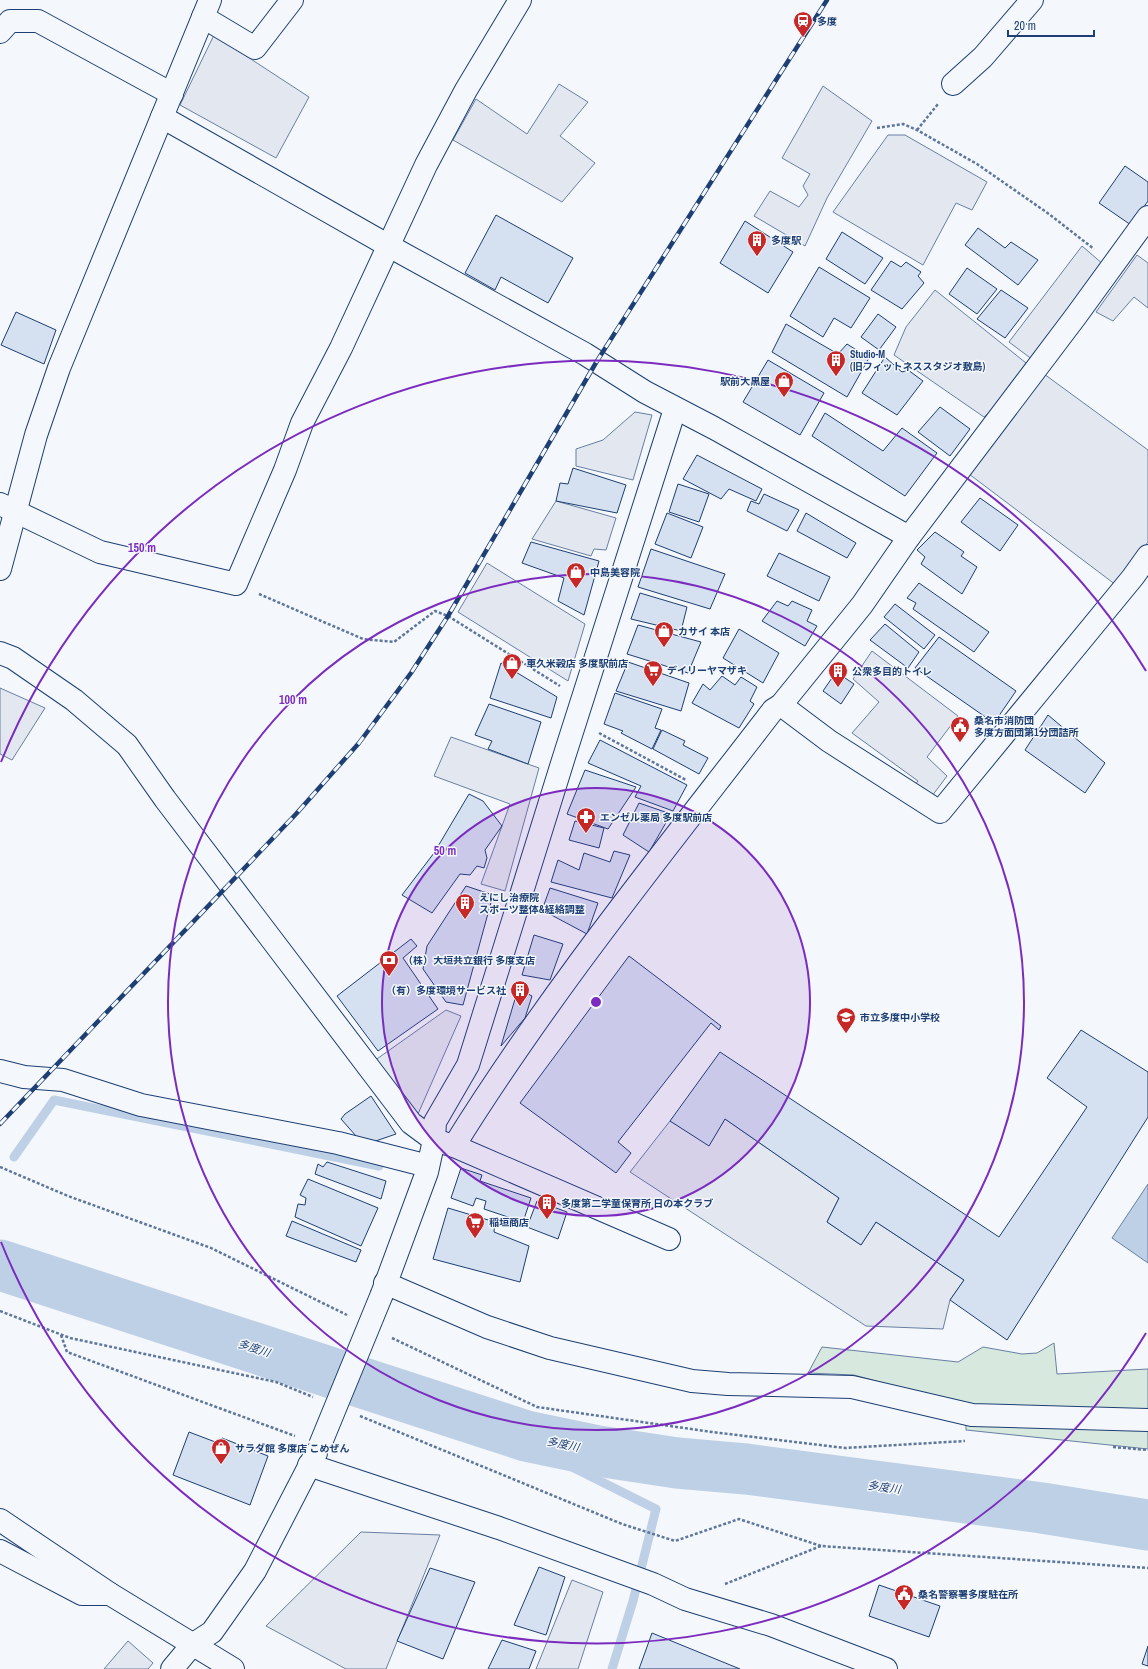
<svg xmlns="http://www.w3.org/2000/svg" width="1148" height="1669" font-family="'Archivo Narrow','Noto Sans JP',sans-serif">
<rect width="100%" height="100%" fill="#f4f7fb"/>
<path fill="#d7e8df" stroke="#687fa3" d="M 1054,1343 L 1057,1374 L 1148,1369 L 1148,1449 L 966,1430 L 966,1406 L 854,1375 L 808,1373 L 822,1347 L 958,1362 L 983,1347 L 1022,1354 L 1037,1353 Z"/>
<g fill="#e3e8f0" stroke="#687fa3">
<path d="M 214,35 L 309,97 L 276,158 L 180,105 Z"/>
<path d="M 559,84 L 588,102 L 560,136 L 595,163 L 562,202 L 453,140 L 476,99 L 527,134 Z"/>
<path d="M 823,86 L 872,121 L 827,198 L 805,246 L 754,216 L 770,191 L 799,207 L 808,195 L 803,186 L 810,174 L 782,158 Z"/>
<path d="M 888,135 L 905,135 L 987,182 L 972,210 L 956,203 L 923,265 L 833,212 Z"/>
<path d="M 1082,246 L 1104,265 L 1033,360 L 1009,342 Z"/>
<path d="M 1137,255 L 1148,263 L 1148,308 L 1134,297 L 1113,321 L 1096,312 Z"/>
<path d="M 935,290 L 1026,363 L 998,405 L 984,417 L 894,355 L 906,327 Z"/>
<path d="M 1044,374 L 1148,450 L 1148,542 L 1116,585 L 969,474 Z"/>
<path d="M 635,412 L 652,415 L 633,480 L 576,466 L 576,449 L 603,440 Z"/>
<path d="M 556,501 L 616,518 L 606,550 L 594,549 L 591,556 L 532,539 Z"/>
<path d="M 487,563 L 585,624 L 568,681 L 458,612 Z"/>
<path d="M 872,651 L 958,716 L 927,757 L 947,776 L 929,800 L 912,788 L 918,781 L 852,733 L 879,702 L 853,679 Z"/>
<path d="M 0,688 L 45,708 L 12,760 L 0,754 Z"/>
<path d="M 451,737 L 539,768 L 505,891 L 481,884 L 510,804 L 434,776 Z"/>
<path d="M 446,1010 L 461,1016 L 418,1114 L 397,1091 L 374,1061 Z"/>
<path d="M 725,1119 L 839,1198 L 827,1222 L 861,1245 L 876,1222 L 964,1280 L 950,1300 L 943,1329 L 866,1326 L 630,1172 L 670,1121 L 709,1145 Z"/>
<path d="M 361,1532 L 440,1535 L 386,1669 L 346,1669 L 266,1626 Z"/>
<path d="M 572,1580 L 603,1592 L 578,1669 L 536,1669 Z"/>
<path d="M 128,1641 L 153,1663 L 148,1669 L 104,1669 Z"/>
</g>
<path fill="#bed0e5" stroke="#687fa3" d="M 1148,1184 L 1148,1263 L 1112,1238 Z"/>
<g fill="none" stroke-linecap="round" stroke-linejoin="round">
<g stroke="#bed0e5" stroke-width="9">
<path d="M 14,1157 L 54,1100 L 379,1166"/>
<path d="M 538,1438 L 556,1459 L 656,1509 L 633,1601 L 612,1669"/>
</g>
<path stroke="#bed0e5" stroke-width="51" d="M 0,1265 L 526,1436 L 598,1451 L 677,1463 L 746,1469 L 1042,1508 L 1148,1525"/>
</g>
<g fill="#d5e0f0" stroke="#1d3f73">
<path d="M 1125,166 L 1148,182 L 1148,201 L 1131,225 L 1099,203 Z"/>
<path d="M 496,215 L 573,258 L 548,303 L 501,277 L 495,290 L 465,273 Z"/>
<path d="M 745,221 L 793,252 L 768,293 L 720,263 Z"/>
<path d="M 978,228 L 1005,248 L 1011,242 L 1038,260 L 1018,285 L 965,245 Z"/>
<path d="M 842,232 L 883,258 L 865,284 L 826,259 Z"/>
<path d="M 891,261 L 901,267 L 906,262 L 921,272 L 918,276 L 924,283 L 902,309 L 871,290 Z"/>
<path d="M 819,267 L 870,298 L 851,328 L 834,318 L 823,337 L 790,316 Z"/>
<path d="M 967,268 L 997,289 L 977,314 L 949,294 Z"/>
<path d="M 1001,290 L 1028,308 L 1005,338 L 977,319 Z"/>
<path d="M 16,312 L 56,330 L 44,364 L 1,345 Z"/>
<path d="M 878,314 L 896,327 L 879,350 L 861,337 Z"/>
<path d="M 786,324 L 838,354 L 847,344 L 869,358 L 847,397 L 772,352 Z"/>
<path d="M 885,357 L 902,372 L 908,370 L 923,381 L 897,415 L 862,393 Z"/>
<path d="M 768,360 L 824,393 L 800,435 L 743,402 Z"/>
<path d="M 940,407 L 970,429 L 950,456 L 918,432 Z"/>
<path d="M 825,413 L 883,451 L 902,428 L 937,453 L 905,496 L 812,436 Z"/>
<path d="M 697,455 L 762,489 L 756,501 L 729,489 L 721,499 L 683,479 Z"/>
<path d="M 573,468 L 626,485 L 617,513 L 556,501 L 560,483 L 568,484 Z"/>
<path d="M 678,484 L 709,494 L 699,522 L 669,512 Z"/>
<path d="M 764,494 L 799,510 L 787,531 L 747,511 L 751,501 L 759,504 Z"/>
<path d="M 980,498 L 1018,525 L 1000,551 L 961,522 Z"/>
<path d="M 667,513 L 703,527 L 691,558 L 655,544 Z"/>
<path d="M 806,513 L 856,543 L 847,558 L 797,531 Z"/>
<path d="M 935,532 L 964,552 L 961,556 L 977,567 L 962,594 L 921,564 L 925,557 L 917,550 Z"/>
<path d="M 531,542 L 599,561 L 584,615 L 558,601 L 564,578 L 522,563 Z"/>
<path d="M 651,549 L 725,574 L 710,609 L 638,587 Z"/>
<path d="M 779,553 L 830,577 L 819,601 L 767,576 Z"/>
<path d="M 919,583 L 989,632 L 974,652 L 913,609 L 916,603 L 907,598 Z"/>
<path d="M 640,593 L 687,607 L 681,631 L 631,619 Z"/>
<path d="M 777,601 L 788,606 L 792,601 L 812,610 L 807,621 L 817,626 L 805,646 L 762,621 Z"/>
<path d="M 895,604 L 935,635 L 924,649 L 884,617 Z"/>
<path d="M 885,624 L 919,652 L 908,668 L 870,640 Z"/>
<path d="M 638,625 L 701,642 L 688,673 L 627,654 Z"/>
<path d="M 739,629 L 779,653 L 763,683 L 723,658 Z"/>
<path d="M 939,637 L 1016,691 L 994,723 L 915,668 Z"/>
<path d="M 628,662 L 689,683 L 681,711 L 616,691 Z"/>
<path d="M 501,663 L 557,697 L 551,718 L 490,698 Z"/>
<path d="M 836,672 L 854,684 L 841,704 L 823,691 Z"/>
<path d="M 722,676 L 735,685 L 741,677 L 757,687 L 750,701 L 754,704 L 739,728 L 692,703 L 703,684 L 710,690 Z"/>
<path d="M 615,693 L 662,709 L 655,728 L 661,730 L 652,749 L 621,733 L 623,731 L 604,724 Z"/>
<path d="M 489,704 L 541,722 L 528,764 L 488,749 L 492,741 L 475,735 Z"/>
<path d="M 1048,715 L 1105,763 L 1085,793 L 1025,750 Z"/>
<path d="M 662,730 L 685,741 L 683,745 L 708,758 L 699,774 L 653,749 Z"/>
<path d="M 600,740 L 687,785 L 673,811 L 635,797 L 641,786 L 588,763 Z"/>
<path d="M 585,770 L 636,787 L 608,829 L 567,814 Z"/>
<path d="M 469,794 L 483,801 L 502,826 L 485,850 L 487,858 L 484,868 L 477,866 L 470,875 L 460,874 L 432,913 L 402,895 L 434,853 Z"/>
<path d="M 639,803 L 671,814 L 649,852 L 623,835 Z"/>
<path d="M 575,821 L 604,828 L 599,848 L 569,840 Z"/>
<path d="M 614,851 L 630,855 L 612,898 L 551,882 L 558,860 L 579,870 L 584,853 L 610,862 Z"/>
<path d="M 466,886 L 493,895 L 463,1005 L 446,1002 L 423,969 L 427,946 Z"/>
<path d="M 550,888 L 598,903 L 587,934 L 542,910 Z"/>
<path d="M 534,935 L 563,944 L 550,980 L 522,975 Z"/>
<path d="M 411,939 L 417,946 L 403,958 L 438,1009 L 378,1051 L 337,996 Z"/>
<path d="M 629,956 L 721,1026 L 719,1030 L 711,1023 L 618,1142 L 631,1153 L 616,1173 L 520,1103 Z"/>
<path d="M 518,989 L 532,996 L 525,1018 L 501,1046 Z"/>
<path d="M 1081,1030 L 1148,1072 L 1148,1117 L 1007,1340 L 950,1300 L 964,1280 L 876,1222 L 861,1245 L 827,1222 L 839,1198 L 725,1119 L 709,1146 L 670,1121 L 720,1052 L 999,1237 L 1087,1107 L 1047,1078 Z"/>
<path d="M 371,1096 L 396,1134 L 364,1145 L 341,1119 L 345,1114 Z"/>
<path d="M 327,1162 L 386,1181 L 381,1199 L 315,1174 L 318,1164 L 323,1167 Z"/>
<path d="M 461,1168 L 482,1175 L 480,1181 L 531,1198 L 523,1222 L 484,1209 L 486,1201 L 476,1198 L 473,1206 L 451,1198 Z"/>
<path d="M 308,1179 L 378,1208 L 361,1246 L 295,1217 L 298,1204 L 305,1205 L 306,1198 L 300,1195 Z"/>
<path d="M 537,1201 L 567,1212 L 558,1239 L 527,1227 Z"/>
<path d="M 448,1208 L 495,1222 L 494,1232 L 529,1246 L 520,1282 L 433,1259 Z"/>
<path d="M 292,1221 L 361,1250 L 356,1262 L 286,1236 Z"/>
<path d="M 189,1432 L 218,1443 L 222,1438 L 268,1456 L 250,1505 L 173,1475 Z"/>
<path d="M 539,1567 L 565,1577 L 546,1635 L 514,1625 Z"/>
<path d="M 430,1568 L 475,1582 L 443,1659 L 397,1641 Z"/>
<path d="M 879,1585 L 940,1606 L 929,1637 L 869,1616 Z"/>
<path d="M 652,1633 L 740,1669 L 639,1669 Z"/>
<path d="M 502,1640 L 536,1651 L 529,1669 L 488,1669 Z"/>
<path d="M 1148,1646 L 1148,1666 L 1142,1664 Z"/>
</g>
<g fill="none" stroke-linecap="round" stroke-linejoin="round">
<defs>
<g id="minor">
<path d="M 203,17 L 255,48 L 292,0"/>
<path d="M 0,32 L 10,21 L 38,21 L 172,94"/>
<path d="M 953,84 L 983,57 L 1032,0"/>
<path d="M 162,117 L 389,246 L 585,354 L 645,392 L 714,428 L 909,537"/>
<path d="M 0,504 L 100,552 L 236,584 L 285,470 L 302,423 L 341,348 L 426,165 L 466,90 L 520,0"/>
<path d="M 0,569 L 36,435 L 59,368 L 210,0"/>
<path d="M 0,653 L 13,658 L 74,700 L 127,745 L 165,799 L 411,1123 L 434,1140 L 454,1146 L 669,1239"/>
<path d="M 781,705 L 829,741 L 940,812 L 1133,577 L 1148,556"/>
<path d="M 0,1071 L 24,1077 L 63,1080 L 141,1105 L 338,1143 L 428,1166"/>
<path d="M 454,1146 C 549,993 663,853 773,710 L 781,705 L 862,605 L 909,537 L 1076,316 L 1148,217"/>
<path d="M 385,1283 L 487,1327 L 550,1348 L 692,1381 L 728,1384 L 852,1387 L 972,1415 L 1148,1420"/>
<path d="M 382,1294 L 427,1172 L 434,1140 L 435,1122 L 468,1065 L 564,757 L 675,409"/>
<path d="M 309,1465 L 499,1528 L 653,1584 L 685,1599 L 771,1625 L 886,1669"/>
<path d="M 0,1520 L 110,1594 L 233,1669"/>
<path d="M 0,1551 L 82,1594 L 110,1594"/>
<path d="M 172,1669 L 192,1645 L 212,1632 L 255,1571 L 316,1453"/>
</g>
</defs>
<use href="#minor" stroke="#1d3f73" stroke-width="24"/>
<g stroke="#5e769c" stroke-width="2.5" stroke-dasharray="3 2" stroke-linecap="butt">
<path d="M 877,128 L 903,124 L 917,130 L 977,164 L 1049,214 L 1094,249"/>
<path d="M 917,130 L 938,104"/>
<path d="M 259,594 L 363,639 L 394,642 L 435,611 L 448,616 L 560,686"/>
<path d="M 599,733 L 686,780"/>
<path d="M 0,1167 L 68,1196 L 211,1248 L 347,1315"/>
<path d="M 0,1311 L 70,1338 L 276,1382 L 313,1397"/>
<path d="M 61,1335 L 67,1352 L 295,1436"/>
<path d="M 392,1338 L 537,1407 L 712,1432 L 845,1448 L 965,1441"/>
<path d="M 360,1416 L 622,1524 L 675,1541 L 739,1519 L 821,1546"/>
<path d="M 1113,1447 L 1148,1450"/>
<path d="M 725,1584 L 821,1546 L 1148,1568"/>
</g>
<use href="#minor" stroke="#f4f7fb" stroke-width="22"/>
<defs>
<path id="rail" d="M 0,1124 L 296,814 L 359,743 L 411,673 L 448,616 L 597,361 L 827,0"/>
</defs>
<use href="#rail" stroke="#1d3f73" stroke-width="4.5"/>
<use href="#rail" stroke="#f4f7fb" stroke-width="3" stroke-dasharray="9" stroke-linecap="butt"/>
<defs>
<path id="minor-bridge" d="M 320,1445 L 382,1294"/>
</defs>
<use href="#minor-bridge" stroke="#1d3f73" stroke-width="24" stroke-linecap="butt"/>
<use href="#minor-bridge" stroke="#f4f7fb" stroke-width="22"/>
</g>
<circle cx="596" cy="1002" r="214" fill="#7b2cbf" fill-opacity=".12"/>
<g fill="none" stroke="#7b2cbf" stroke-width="2">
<circle cx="596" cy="1002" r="214"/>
<circle cx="596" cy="1002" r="428"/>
<path d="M1146 1333A642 642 0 0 1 1 1242M1 762A642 642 0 0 1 1146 671"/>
</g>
<defs>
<symbol id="station-pin" viewBox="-11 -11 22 30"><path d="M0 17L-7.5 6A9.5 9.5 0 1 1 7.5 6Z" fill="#c62828" stroke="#f4f7fb"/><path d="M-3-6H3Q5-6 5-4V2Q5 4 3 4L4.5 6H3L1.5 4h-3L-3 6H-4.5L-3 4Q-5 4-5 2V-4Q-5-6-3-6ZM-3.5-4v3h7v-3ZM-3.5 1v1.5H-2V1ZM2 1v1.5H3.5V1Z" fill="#fff"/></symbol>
<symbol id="building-pin" viewBox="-11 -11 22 30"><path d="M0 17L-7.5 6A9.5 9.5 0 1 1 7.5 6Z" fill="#c62828" stroke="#f4f7fb"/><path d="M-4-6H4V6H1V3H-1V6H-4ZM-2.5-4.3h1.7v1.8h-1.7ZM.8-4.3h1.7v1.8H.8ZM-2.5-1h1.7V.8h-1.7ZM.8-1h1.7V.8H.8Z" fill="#fff"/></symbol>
<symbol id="shop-pin" viewBox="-11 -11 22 30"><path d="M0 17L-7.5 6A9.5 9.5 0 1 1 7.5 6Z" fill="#c62828" stroke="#f4f7fb"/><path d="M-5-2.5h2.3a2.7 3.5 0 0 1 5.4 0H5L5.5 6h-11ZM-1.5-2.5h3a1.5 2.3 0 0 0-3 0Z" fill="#fff"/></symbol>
<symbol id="supermarket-pin" viewBox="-11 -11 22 30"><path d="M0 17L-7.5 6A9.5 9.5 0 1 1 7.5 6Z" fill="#c62828" stroke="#f4f7fb"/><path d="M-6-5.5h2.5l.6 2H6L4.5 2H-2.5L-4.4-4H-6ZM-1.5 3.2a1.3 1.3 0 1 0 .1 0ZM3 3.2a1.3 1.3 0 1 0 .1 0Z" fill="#fff"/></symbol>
<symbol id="civic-pin" viewBox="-11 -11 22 30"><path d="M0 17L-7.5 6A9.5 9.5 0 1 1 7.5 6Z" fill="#c62828" stroke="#f4f7fb"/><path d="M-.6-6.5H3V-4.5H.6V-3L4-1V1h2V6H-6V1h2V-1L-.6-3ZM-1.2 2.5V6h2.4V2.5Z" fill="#fff"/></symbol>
<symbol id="pharmacy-pin" viewBox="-11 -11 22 30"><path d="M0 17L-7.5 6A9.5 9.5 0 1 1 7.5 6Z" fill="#c62828" stroke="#f4f7fb"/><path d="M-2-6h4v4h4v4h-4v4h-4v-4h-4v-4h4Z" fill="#fff"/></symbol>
<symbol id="bank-pin" viewBox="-11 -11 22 30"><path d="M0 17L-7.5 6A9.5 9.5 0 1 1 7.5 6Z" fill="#c62828" stroke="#f4f7fb"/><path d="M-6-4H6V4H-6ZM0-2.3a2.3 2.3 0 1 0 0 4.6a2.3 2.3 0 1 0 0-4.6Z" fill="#fff"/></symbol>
<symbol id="school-pin" viewBox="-11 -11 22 30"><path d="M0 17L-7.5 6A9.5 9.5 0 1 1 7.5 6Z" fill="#c62828" stroke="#f4f7fb"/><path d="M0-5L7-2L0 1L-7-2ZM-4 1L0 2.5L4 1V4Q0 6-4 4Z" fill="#fff"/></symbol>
</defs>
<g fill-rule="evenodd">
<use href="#station-pin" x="792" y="10" width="22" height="30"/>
<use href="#building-pin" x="746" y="229" width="22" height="30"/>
<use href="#building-pin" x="825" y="349" width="22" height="30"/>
<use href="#shop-pin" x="773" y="370" width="22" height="30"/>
<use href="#shop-pin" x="565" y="561" width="22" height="30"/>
<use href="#shop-pin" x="653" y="620" width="22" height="30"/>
<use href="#shop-pin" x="501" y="652" width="22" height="30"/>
<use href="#supermarket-pin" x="642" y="659" width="22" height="30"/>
<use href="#building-pin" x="827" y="660" width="22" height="30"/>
<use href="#civic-pin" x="949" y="715" width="22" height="30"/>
<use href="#pharmacy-pin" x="575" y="806" width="22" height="30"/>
<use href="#building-pin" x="454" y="892" width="22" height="30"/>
<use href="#bank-pin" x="378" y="949" width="22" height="30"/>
<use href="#building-pin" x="509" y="979" width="22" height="30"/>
<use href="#school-pin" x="835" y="1006" width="22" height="30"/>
<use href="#building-pin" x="536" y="1192" width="22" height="30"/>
<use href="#supermarket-pin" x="464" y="1211" width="22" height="30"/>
<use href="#shop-pin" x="210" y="1437" width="22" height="30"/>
<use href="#civic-pin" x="893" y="1583" width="22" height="30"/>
</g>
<g text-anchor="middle" stroke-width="3" stroke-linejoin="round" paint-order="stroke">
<g font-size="10" font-weight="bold" fill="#1d3f73" stroke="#f4f7fb" text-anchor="start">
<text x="817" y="25">多度</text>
<text x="771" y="244">多度駅</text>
<text x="850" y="358">Studio-M<tspan x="850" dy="12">(旧フィットネススタジオ敷島)</tspan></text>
<text x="770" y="385" text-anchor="end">駅前大黒屋</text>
<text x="590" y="576">中島美容院</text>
<text x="678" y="635">カサイ 本店</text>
<text x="526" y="667">車久米穀店 多度駅前店</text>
<text x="667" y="674">デイリーヤマザキ</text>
<text x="852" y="675">公衆多目的トイレ</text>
<text x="974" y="724">桑名市消防団<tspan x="974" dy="12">多度方面団第1分団詰所</tspan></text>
<text x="600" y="821">エンゼル薬局 多度駅前店</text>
<text x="479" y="901">えにし治療院<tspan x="479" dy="12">スポーツ整体&amp;経絡調整</tspan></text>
<text x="403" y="964">（株）大垣共立銀行 多度支店</text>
<text x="506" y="994" text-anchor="end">（有）多度環境サービス社</text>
<text x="860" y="1021">市立多度中小学校</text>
<text x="561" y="1207">多度第二学童保育所 日の本クラブ</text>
<text x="489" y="1226">稲垣商店</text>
<text x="235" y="1452">サラダ館 多度店 こめぜん</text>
<text x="918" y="1598">桑名警察署多度駐在所</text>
</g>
<g font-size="11" font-style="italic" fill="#1d3f73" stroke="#f4f7fb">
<text transform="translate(254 1348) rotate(18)" y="4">多度川</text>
<text transform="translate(563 1444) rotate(12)" y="4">多度川</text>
<text transform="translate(884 1487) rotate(8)" y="4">多度川</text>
</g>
</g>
<circle cx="596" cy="1002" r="6" fill="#7b2cbf" stroke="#f4f7fb" stroke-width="2"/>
<g font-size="12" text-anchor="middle" font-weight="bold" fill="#7b2cbf" stroke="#f4f7fb" stroke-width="3" stroke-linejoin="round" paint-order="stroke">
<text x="142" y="552">150 m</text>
<text x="293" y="704">100 m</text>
<text x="445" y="855">50 m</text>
</g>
<path d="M1008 30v6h86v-6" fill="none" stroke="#1d3f73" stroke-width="2"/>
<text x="1014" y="30" font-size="12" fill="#1d3f73" stroke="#f4f7fb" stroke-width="3" paint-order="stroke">20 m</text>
</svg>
